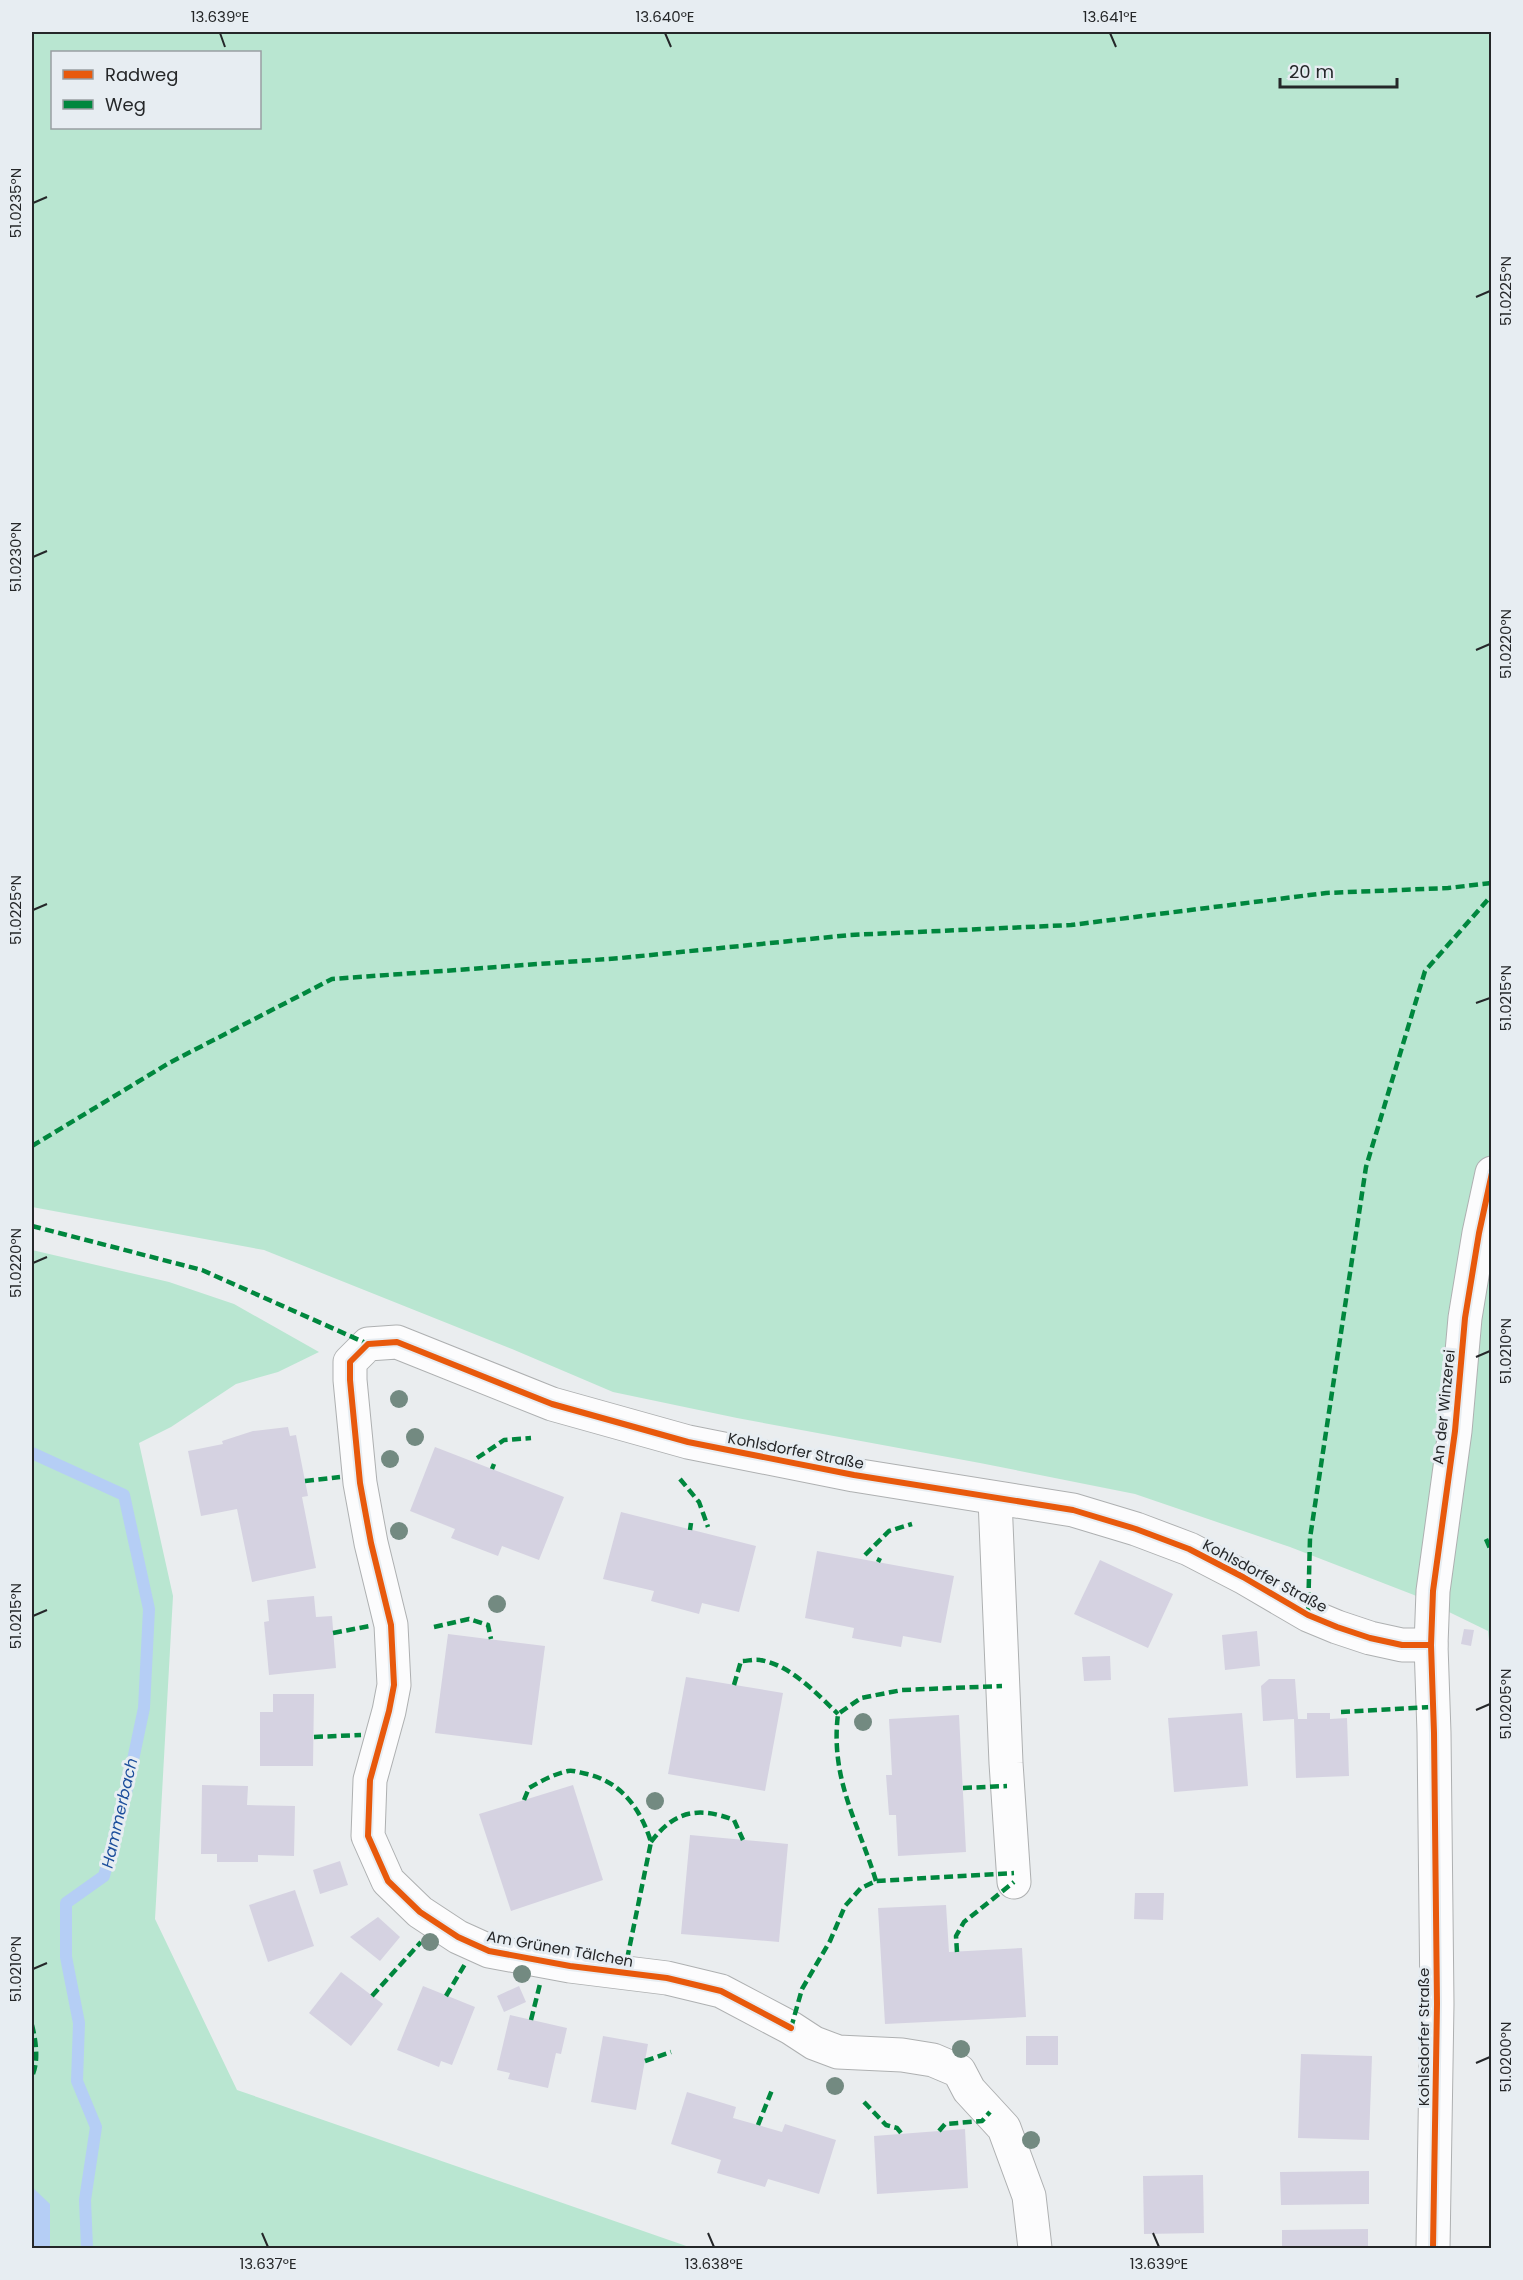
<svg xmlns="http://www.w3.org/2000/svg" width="1523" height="2280" font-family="Poppins,sans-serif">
<rect width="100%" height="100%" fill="#eaedef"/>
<g fill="#b9e6d1" fill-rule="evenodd">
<path d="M 32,32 L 1491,32 L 1491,1659 L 1488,1631 L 1414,1595 L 1290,1547 L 1135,1494 L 980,1463 L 737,1418 L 613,1392 L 512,1349 L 264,1250 L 32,1207 ZM 52,52 L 260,52 L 260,128 L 52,128 Z"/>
<path d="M 32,1250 L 169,1282 L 234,1304 L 319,1352 L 278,1372 L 236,1384 L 171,1427 L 139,1443 L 173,1596 L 155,1919 L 237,2090 L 692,2248 L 32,2248 Z"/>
</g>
<path fill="#b5cef5" d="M 32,2187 L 50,2204 L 50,2248 L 32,2248 Z"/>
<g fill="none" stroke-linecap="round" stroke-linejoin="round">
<path stroke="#b5cef5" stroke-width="12" d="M 32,1453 L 124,1495 L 149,1609 L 144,1708 L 126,1793 L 104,1876 L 66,1903 L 66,1957 L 79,2023 L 77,2081 L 96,2127 L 85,2200 L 87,2248"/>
</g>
<g fill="#d5d2e1">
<path d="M 288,1427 L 290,1436 L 296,1435 L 308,1496 L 302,1497 L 316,1568 L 252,1582 L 237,1509 L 201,1516 L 188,1451 L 223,1444 L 222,1441 L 253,1431 Z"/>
<path d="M 435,1447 L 564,1497 L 539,1560 L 502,1546 L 498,1556 L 451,1538 L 455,1529 L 410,1511 Z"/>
<path d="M 621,1512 L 756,1546 L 739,1612 L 702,1603 L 699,1614 L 651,1601 L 654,1591 L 603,1579 Z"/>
<path d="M 817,1551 L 954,1576 L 941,1643 L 903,1636 L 901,1647 L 852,1638 L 854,1628 L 805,1618 Z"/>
<path d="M 1100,1560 L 1173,1594 L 1148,1648 L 1074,1614 Z"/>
<path d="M 314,1596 L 316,1617 L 332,1616 L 336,1668 L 269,1675 L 264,1622 L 269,1621 L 267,1600 Z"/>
<path d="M 1464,1629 L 1474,1630 L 1471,1646 L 1461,1644 Z"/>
<path d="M 1257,1631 L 1260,1666 L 1225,1670 L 1222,1635 Z"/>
<path d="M 448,1634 L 545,1646 L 532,1745 L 435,1733 Z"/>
<path d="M 1110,1656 L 1111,1680 L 1084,1681 L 1082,1657 Z"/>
<path d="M 686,1677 L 783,1693 L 765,1791 L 668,1774 Z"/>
<path d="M 1269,1679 L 1295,1679 L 1298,1719 L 1307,1719 L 1307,1713 L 1330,1713 L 1330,1719 L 1347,1718 L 1349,1776 L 1296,1778 L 1294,1719 L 1263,1721 L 1261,1686 Z"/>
<path d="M 273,1694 L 314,1694 L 313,1766 L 260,1766 L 260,1712 L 273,1712 Z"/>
<path d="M 1242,1713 L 1248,1786 L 1174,1792 L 1168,1718 Z"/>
<path d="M 959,1715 L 966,1852 L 898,1856 L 896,1815 L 889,1815 L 886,1775 L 892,1775 L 889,1719 Z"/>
<path d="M 202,1785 L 248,1786 L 247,1805 L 295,1806 L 294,1856 L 258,1855 L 258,1862 L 217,1862 L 217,1854 L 201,1854 Z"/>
<path d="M 573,1785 L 603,1880 L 511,1911 L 479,1814 Z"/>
<path d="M 690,1835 L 788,1844 L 779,1942 L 681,1934 Z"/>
<path d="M 340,1861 L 348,1885 L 320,1894 L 313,1870 Z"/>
<path d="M 295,1890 L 314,1946 L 268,1962 L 249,1905 Z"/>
<path d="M 1135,1893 L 1164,1893 L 1163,1920 L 1134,1919 Z"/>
<path d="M 946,1905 L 949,1952 L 1022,1948 L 1026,2017 L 885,2024 L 878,1908 Z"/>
<path d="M 378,1917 L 400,1937 L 380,1961 L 350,1937 Z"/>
<path d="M 341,1972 L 383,2004 L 351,2046 L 309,2013 Z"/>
<path d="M 423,1986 L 475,2007 L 452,2065 L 441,2061 L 439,2067 L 397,2050 Z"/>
<path d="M 519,1986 L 526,2002 L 504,2012 L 497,1996 Z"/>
<path d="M 510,2015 L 567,2028 L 561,2054 L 556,2053 L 548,2088 L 508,2079 L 510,2073 L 497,2070 Z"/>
<path d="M 603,2036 L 648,2044 L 636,2110 L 591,2102 Z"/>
<rect x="1026" y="2036" width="32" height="29"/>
<path d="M 1301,2054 L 1372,2056 L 1369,2140 L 1298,2138 Z"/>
<path d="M 687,2092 L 736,2107 L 733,2118 L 782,2132 L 785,2124 L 836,2140 L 819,2194 L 768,2179 L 765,2187 L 717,2173 L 721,2160 L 671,2144 Z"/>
<path d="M 965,2129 L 968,2188 L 877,2194 L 874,2136 Z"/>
<path d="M 1369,2171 L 1369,2204 L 1281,2205 L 1280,2172 Z"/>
<path d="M 1203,2175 L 1204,2233 L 1144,2234 L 1143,2176 Z"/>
<path d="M 1368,2229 L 1368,2248 L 1282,2248 L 1282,2230 Z"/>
</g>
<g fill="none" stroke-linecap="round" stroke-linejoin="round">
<defs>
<g id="minor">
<path d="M 995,1499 L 1006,1763 L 1014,1882"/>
<path d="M 1035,2248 L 1029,2196 L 1004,2128 L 969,2090 L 959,2071 L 933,2060 L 902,2055 L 838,2052 L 814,2043 L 791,2028 L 721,1991 L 667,1978 L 570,1966 L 489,1951 L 458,1937 L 420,1912 L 388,1881 L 368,1836 L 370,1780 L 389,1711 L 394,1685 L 391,1625 L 371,1543 L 360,1483 L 350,1380 L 350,1362 L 368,1344 L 397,1342 L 552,1404 L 688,1442 L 854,1475 L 1073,1510 L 1136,1529 L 1189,1549 L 1243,1577 L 1308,1615 L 1337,1627 L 1370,1638 L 1402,1645 L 1431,1645"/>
<path d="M 1433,2248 L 1437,2004 L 1434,1733 L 1431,1645 L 1433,1591 L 1455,1431 L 1465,1318 L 1479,1233 L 1492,1173"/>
</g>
</defs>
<use href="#minor" stroke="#aeb0b1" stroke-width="35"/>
<use href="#minor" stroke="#fcfcfd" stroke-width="33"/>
<g stroke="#00873e" stroke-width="4.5" stroke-dasharray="9 4.5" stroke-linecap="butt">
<path d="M 32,1146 L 169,1063 L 332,979 L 621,958 L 850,935 L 1071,925 L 1326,893 L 1448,888 L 1492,883"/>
<path d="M 32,1226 L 202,1270 L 368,1344"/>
<path d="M 477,1458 L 504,1440 L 531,1438"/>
<path d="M 492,1469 L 494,1464"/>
<path d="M 680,1479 L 699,1502 L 708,1527"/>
<path d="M 305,1481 L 340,1477"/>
<path d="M 690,1530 L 691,1523"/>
<path d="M 1486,1539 L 1492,1553"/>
<path d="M 865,1555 L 889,1531 L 912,1524"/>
<path d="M 878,1562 L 880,1558"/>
<path d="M 1308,1615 L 1310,1538 L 1366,1167 L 1425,971 L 1492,895"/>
<path d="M 434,1627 L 469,1619 L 488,1625 L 491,1639"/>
<path d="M 333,1633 L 370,1626"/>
<path d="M 734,1685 L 741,1661 C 747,1661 755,1659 760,1660 C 791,1665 817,1694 838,1714"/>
<path d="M 1341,1712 L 1433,1707"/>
<path d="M 314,1737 L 361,1735"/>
<path d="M 963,1788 L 1007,1786"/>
<path d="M 524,1800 L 529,1788 C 541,1781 554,1774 568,1771 C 574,1770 581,1773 587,1774 C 622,1782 641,1810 651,1842 L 624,1974"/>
<path d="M 651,1842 C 674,1811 698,1806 734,1820 L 743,1840"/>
<path d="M 876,1881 C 858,1822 830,1779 838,1714 L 861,1698 L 902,1690 L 1002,1686"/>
<path d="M 957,1952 L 956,1936 L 964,1922 L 1014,1882"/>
<path d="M 372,1996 L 421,1942"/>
<path d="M 446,1996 L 465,1964"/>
<path d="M 531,2020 L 540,1984"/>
<path d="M 32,2025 C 36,2041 39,2062 32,2076"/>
<path d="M 791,2028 L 802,1989 L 830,1941 L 845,1906 L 861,1888 L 876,1881 L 1014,1873"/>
<path d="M 645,2061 L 671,2052"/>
<path d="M 864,2102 L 886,2125 L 897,2128 L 901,2133"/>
<path d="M 758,2125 L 772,2090"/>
<path d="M 939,2131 L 945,2124 L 982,2121 L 990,2112"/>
</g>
<defs>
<g id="cycleway">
<path d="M 791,2028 L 721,1991 L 667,1978 L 570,1966 L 489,1951 L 458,1937 L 420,1912 L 388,1881 L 368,1836 L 370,1780 L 389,1711 L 394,1685 L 391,1625 L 371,1543 L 360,1483 L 350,1380 L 350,1362 L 368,1344 L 397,1342 L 552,1404 L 688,1442 L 854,1475 L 1073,1510 L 1136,1529 L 1189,1549 L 1243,1577 L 1308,1615 L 1337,1627 L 1370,1638 L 1402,1645 L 1431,1645"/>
<path d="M 1433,2248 L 1437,2004 L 1434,1733 L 1431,1645 L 1433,1591 L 1455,1431 L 1465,1318 L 1479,1233 L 1492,1173"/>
</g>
</defs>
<use href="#cycleway" stroke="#e7edf2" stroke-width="10"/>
<use href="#cycleway" stroke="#e8590c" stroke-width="6"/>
</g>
<g fill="#738a81">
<circle cx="399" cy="1399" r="9"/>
<circle cx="415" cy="1437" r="9"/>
<circle cx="390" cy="1459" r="9"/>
<circle cx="399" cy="1531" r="9"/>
<circle cx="497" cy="1604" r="9"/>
<circle cx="863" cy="1722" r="9"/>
<circle cx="655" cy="1801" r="9"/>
<circle cx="430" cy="1942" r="9"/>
<circle cx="522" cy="1974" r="9"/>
<circle cx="961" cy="2049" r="9"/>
<circle cx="835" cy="2086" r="9"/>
<circle cx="1031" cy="2140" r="9"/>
</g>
<path fill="none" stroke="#252729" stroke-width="2" d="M 220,33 L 225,47M 665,33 L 671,47M 1110,33 L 1116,47M 33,203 L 47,197M 1476,297 L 1490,291M 33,557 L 47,551M 1476,650 L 1490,644M 33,910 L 47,904M 1476,1003 L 1490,998M 33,1263 L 47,1257M 1476,1357 L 1490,1351M 33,1616 L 47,1610M 1476,1710 L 1490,1704M 33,1969 L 47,1963M 1476,2063 L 1490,2057M 262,2233 L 268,2247M 708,2233 L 714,2247M 1153,2233 L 1159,2247"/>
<g text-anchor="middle" stroke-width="6" stroke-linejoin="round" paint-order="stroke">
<g font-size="15" fill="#252729" stroke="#e7edf2">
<text transform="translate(1444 1407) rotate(-84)" y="5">An der Winzerei</text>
<text transform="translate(796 1451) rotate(11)" y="5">Kohlsdorfer Straße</text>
<text transform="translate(1265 1576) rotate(28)" y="5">Kohlsdorfer Straße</text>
<text transform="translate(560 1949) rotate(10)" y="5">Am Grünen Tälchen</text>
<text transform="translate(1424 2037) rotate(-90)" y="5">Kohlsdorfer Straße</text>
</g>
<g font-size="16" font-style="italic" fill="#1c4e9c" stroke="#e7edf2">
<text transform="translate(119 1813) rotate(-77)" y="6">Hammerbach</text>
</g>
</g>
<rect width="1523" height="2280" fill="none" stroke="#e7edf2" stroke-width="66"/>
<rect x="51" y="51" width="210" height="78" fill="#e7edf2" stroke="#999ea2" stroke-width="1.5"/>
<rect x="63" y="70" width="30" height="9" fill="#e8590c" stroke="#999ea2" stroke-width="1.5"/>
<text x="105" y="81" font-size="18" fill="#252729">Radweg</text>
<rect x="63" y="100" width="30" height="9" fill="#00873e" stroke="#999ea2" stroke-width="1.5"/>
<text x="105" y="111" font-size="18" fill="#252729">Weg</text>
<path d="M1280 78v9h117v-9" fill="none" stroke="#252729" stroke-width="3"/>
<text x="1289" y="78" font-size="18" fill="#252729" stroke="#e7edf2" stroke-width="4.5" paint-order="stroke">20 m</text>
<rect x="33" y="33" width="1457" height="2214" fill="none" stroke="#252729" stroke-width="2"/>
<g font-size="15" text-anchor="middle" fill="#252729">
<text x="220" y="22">13.639°E</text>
<text x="665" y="22">13.640°E</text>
<text x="1110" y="22">13.641°E</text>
<text transform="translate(16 203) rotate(-90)" y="5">51.0235°N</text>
<text transform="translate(1506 291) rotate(-90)" y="5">51.0225°N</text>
<text transform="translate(16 557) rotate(-90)" y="5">51.0230°N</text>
<text transform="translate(1506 644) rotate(-90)" y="5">51.0220°N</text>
<text transform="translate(16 910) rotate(-90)" y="5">51.0225°N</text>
<text transform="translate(1506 998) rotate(-90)" y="5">51.0215°N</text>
<text transform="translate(16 1263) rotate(-90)" y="5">51.0220°N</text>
<text transform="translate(1506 1351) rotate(-90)" y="5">51.0210°N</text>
<text transform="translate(16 1616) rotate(-90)" y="5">51.0215°N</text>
<text transform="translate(1506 1704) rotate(-90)" y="5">51.0205°N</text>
<text transform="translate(16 1969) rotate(-90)" y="5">51.0210°N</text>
<text transform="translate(1506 2057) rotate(-90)" y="5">51.0200°N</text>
<text x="268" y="2269">13.637°E</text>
<text x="714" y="2269">13.638°E</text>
<text x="1159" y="2269">13.639°E</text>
</g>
</svg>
